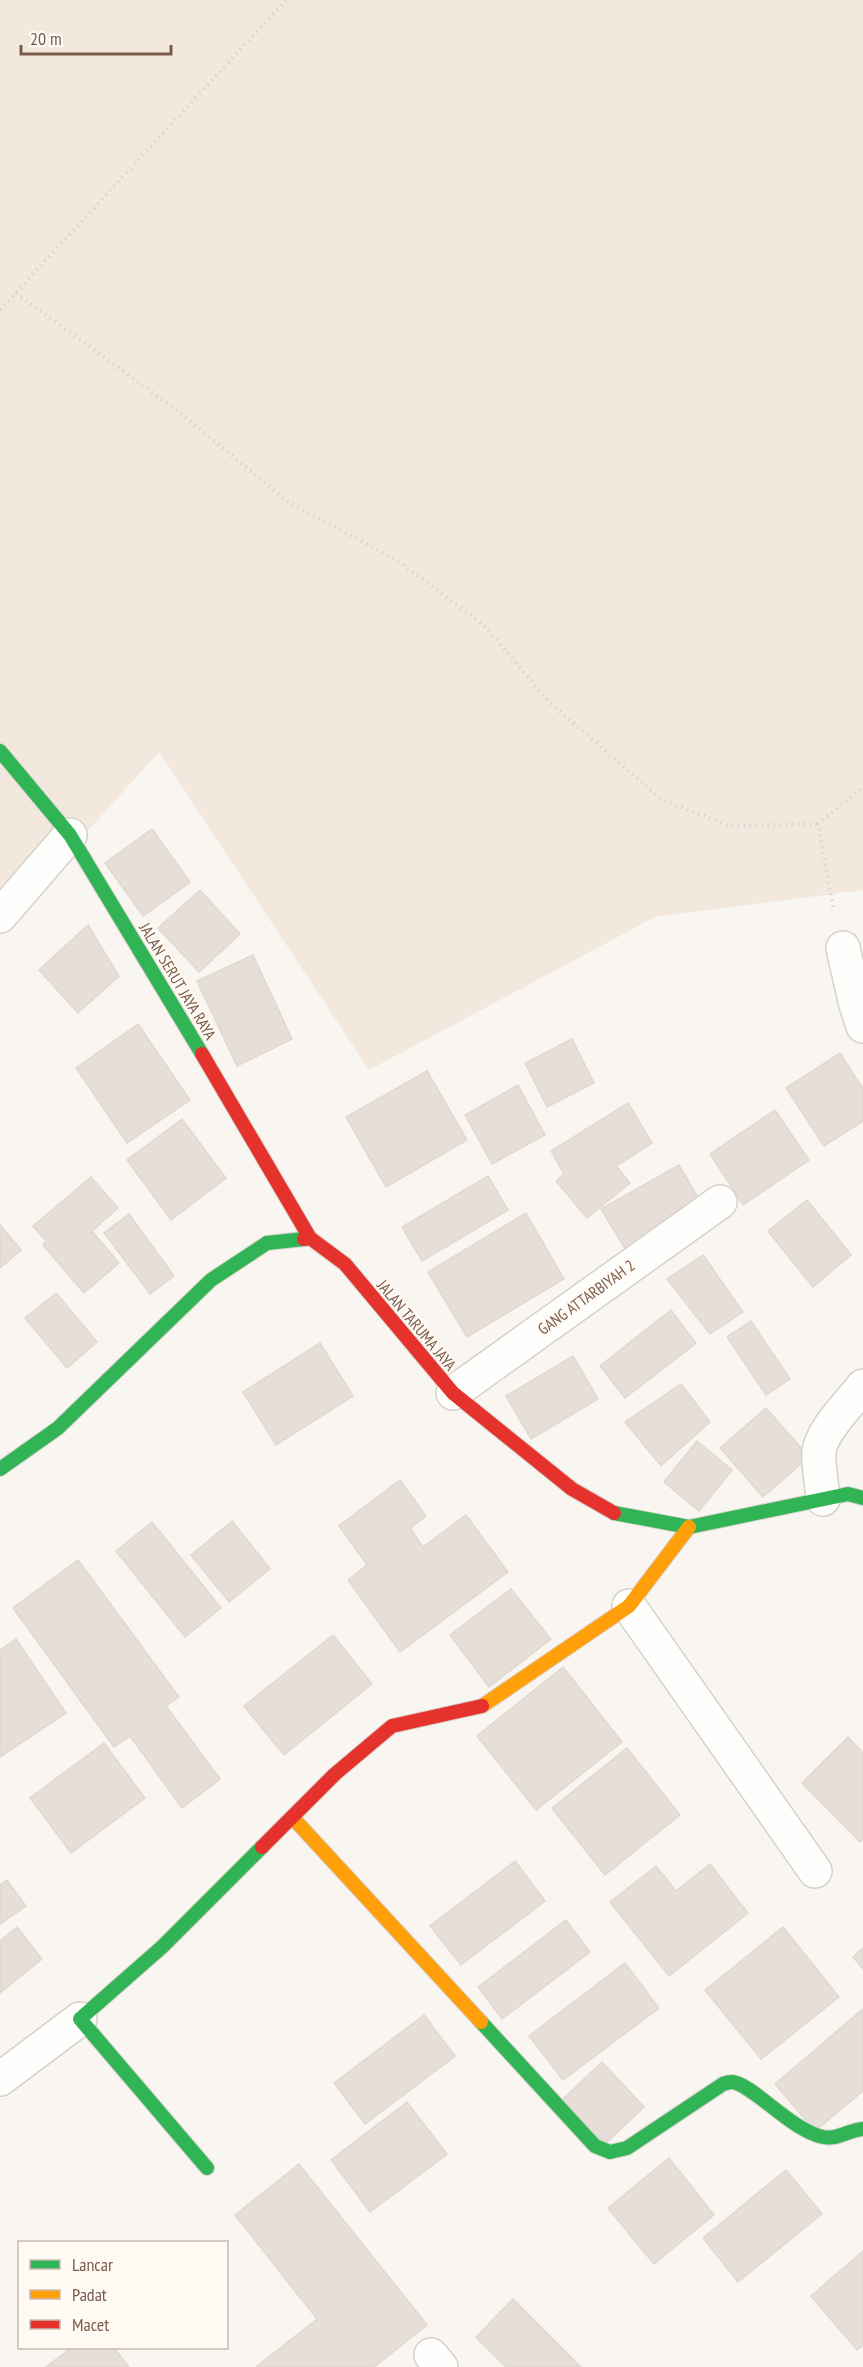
<svg xmlns="http://www.w3.org/2000/svg" width="863" height="2367" font-family="'PT Sans Narrow',sans-serif">
<rect width="100%" height="100%" fill="#f9f5f0"/>
<path fill="#f2e8de" d="M 0,0 L 863,0 L 863,890 L 655,917 L 369,1070 L 159,752 L 0,928 Z"/>
<g fill="#e6ded7" stroke="#e2d8d2" stroke-width="1.5">
<path d="M 152,829 L 190,882 L 143,916 L 105,863 Z"/>
<path d="M 200,890 L 240,934 L 199,972 L 158,928 Z"/>
<path d="M 88,925 L 119,976 L 78,1013 L 39,970 Z"/>
<path d="M 253,955 L 292,1039 L 237,1066 L 197,981 Z"/>
<path d="M 138,1024 L 190,1100 L 127,1143 L 76,1068 Z"/>
<path d="M 572,1039 L 594,1083 L 547,1107 L 525,1063 Z"/>
<path d="M 840,1053 L 863,1089 L 863,1121 L 824,1146 L 786,1088 Z"/>
<path d="M 427,1071 L 467,1140 L 386,1187 L 346,1117 Z"/>
<path d="M 518,1085 L 545,1135 L 492,1164 L 465,1115 Z"/>
<path d="M 628,1103 L 652,1143 L 616,1166 L 630,1183 L 587,1218 L 556,1181 L 564,1174 L 551,1151 Z"/>
<path d="M 775,1110 L 809,1160 L 743,1205 L 710,1154 Z"/>
<path d="M 182,1119 L 226,1178 L 171,1220 L 127,1160 Z"/>
<path d="M 679,1165 L 704,1208 L 627,1252 L 601,1209 Z"/>
<path d="M 488,1176 L 508,1210 L 422,1261 L 402,1227 Z"/>
<path d="M 91,1177 L 118,1208 L 92,1231 L 119,1263 L 84,1293 L 43,1245 L 46,1241 L 33,1226 Z"/>
<path d="M 807,1200 L 851,1255 L 813,1287 L 768,1231 Z"/>
<path d="M 526,1213 L 564,1279 L 467,1337 L 428,1272 Z"/>
<path d="M 129,1214 L 174,1276 L 150,1294 L 104,1233 Z"/>
<path d="M 0,1225 L 21,1250 L 0,1268 Z"/>
<path d="M 703,1255 L 743,1312 L 710,1334 L 667,1279 Z"/>
<path d="M 56,1293 L 97,1342 L 67,1368 L 25,1318 Z"/>
<path d="M 671,1310 L 696,1343 L 625,1398 L 600,1366 Z"/>
<path d="M 751,1321 L 790,1379 L 766,1395 L 727,1337 Z"/>
<path d="M 320,1343 L 353,1396 L 276,1445 L 243,1392 Z"/>
<path d="M 573,1356 L 598,1399 L 531,1439 L 506,1396 Z"/>
<path d="M 681,1384 L 710,1422 L 661,1466 L 625,1422 Z"/>
<path d="M 766,1408 L 809,1457 L 763,1497 L 720,1448 Z"/>
<path d="M 697,1441 L 732,1470 L 699,1511 L 664,1482 Z"/>
<path d="M 400,1480 L 426,1516 L 410,1528 L 423,1547 L 466,1515 L 508,1572 L 400,1652 L 348,1580 L 367,1565 L 339,1526 Z"/>
<path d="M 232,1521 L 270,1569 L 229,1602 L 191,1555 Z"/>
<path d="M 152,1522 L 221,1608 L 185,1637 L 116,1551 Z"/>
<path d="M 78,1560 L 179,1697 L 166,1706 L 220,1779 L 182,1808 L 130,1736 L 114,1747 L 13,1608 Z"/>
<path d="M 511,1589 L 551,1639 L 489,1687 L 450,1635 Z"/>
<path d="M 333,1635 L 372,1684 L 284,1755 L 244,1706 Z"/>
<path d="M 16,1639 L 66,1713 L 0,1757 L 0,1650 Z"/>
<path d="M 563,1667 L 622,1742 L 536,1810 L 477,1736 Z"/>
<path d="M 848,1737 L 863,1753 L 863,1839 L 860,1842 L 802,1783 Z"/>
<path d="M 104,1743 L 145,1798 L 71,1853 L 30,1798 Z"/>
<path d="M 627,1748 L 680,1815 L 605,1875 L 552,1808 Z"/>
<path d="M 515,1861 L 545,1901 L 461,1965 L 430,1926 Z"/>
<path d="M 710,1864 L 748,1913 L 669,1976 L 610,1902 L 656,1866 L 676,1891 Z"/>
<path d="M 7,1880 L 26,1906 L 0,1924 L 0,1885 Z"/>
<path d="M 566,1920 L 590,1952 L 502,2019 L 478,1987 Z"/>
<path d="M 17,1927 L 42,1959 L 0,1993 L 0,1941 Z"/>
<path d="M 783,1927 L 839,1997 L 761,2059 L 705,1990 Z"/>
<path d="M 863,1948 L 863,1969 L 853,1957 Z"/>
<path d="M 625,1963 L 659,2008 L 563,2080 L 529,2036 Z"/>
<path d="M 863,2009 L 863,2091 L 815,2131 L 775,2084 Z"/>
<path d="M 424,2015 L 455,2056 L 365,2124 L 334,2083 Z"/>
<path d="M 602,2062 L 644,2107 L 605,2144 L 562,2100 Z"/>
<path d="M 407,2102 L 447,2154 L 370,2212 L 331,2160 Z"/>
<path d="M 669,2158 L 714,2215 L 654,2264 L 608,2208 Z"/>
<path d="M 299,2164 L 427,2325 L 374,2367 L 256,2367 L 317,2319 L 235,2215 Z"/>
<path d="M 786,2170 L 822,2214 L 738,2282 L 703,2238 Z"/>
<path d="M 863,2251 L 863,2345 L 857,2350 L 811,2296 Z"/>
<path d="M 513,2299 L 581,2367 L 506,2367 L 476,2337 Z"/>
<path d="M 71,2348 L 114,2348 L 129,2367 L 46,2367 Z"/>
</g>
<g fill="none" stroke-linecap="round" stroke-linejoin="round">
<defs>
<g id="street">
<path d="M 0,916 L 70,835"/>
<path d="M 843,948 L 856,1005 L 863,1026"/>
<path d="M 453,1393 L 720,1202"/>
<path d="M 823,1499 C 822,1484 818,1467 819,1452 C 821,1431 850,1403 863,1386"/>
<path d="M 629,1606 L 815,1871"/>
<path d="M 0,2079 L 80,2019"/>
<path d="M 431,2355 L 441,2367"/>
</g>
<g id="fast">
<path d="M 0,751 L 70,835 L 202,1054"/>
<path d="M 0,1469 L 58,1428 L 211,1280 L 267,1243 L 304,1239"/>
<path d="M 614,1513 L 689,1527 L 848,1494 L 863,1498"/>
<path d="M 481,2022 L 595,2146 L 610,2152 L 627,2148 L 723,2084 C 726,2083 729,2082 732,2082 C 751,2083 792,2131 823,2137 C 838,2140 848,2130 863,2129"/>
<path d="M 207,2168 L 80,2019 L 162,1947 L 262,1847"/>
</g>
<g id="slow">
<path d="M 482,1706 L 629,1606 L 689,1527"/>
<path d="M 293,1818 L 481,2022"/>
</g>
<g id="jam">
<path d="M 202,1054 L 310,1238"/>
<path d="M 304,1239 L 310,1238 L 345,1264 L 453,1393 L 572,1489 L 614,1513"/>
<path d="M 262,1847 L 335,1774 L 392,1726 L 482,1706"/>
</g>
</defs>
<use href="#street" stroke="#d7d1cb" stroke-width="36"/>
<use href="#fast" stroke="#d9d2cb" stroke-width="16"/>
<use href="#slow" stroke="#d9d2cb" stroke-width="16"/>
<use href="#jam" stroke="#d9d2cb" stroke-width="16"/>
<g stroke="#dcd5d0" stroke-width="4" stroke-dasharray="1.5 4.5" stroke-linecap="butt">
<path d="M 16,293 L 183,415 L 288,502 L 395,559 L 484,625 L 549,702 L 661,799 L 730,826 L 818,824"/>
<path d="M 0,310 L 286,0"/>
<path d="M 833,907 L 818,824 L 863,787"/>
</g>
<use href="#street" stroke="#fefefd" stroke-width="33"/>
<use href="#fast" stroke="#30b455" stroke-width="14"/>
<use href="#slow" stroke="#ff9f0a" stroke-width="14"/>
<use href="#jam" stroke="#e5322d" stroke-width="14"/>
</g>
<g text-anchor="middle" stroke-width="4.5" stroke-linejoin="round" paint-order="stroke">
<g font-size="16" fill="#7a5c4d" stroke="#fffaf3">
<text transform="translate(178 981) rotate(59)" y="6">JALAN SERUT JAYA RAYA</text>
<text transform="translate(586 1297) rotate(-36)" y="6">GANG ATTARBIYAH 2</text>
<text transform="translate(417 1325) rotate(50)" y="6">JALAN TARUMA JAYA</text>
</g>
</g>
<rect x="18" y="2241" width="210" height="108" fill="#fffaf3" stroke="#cabbb1" stroke-width="1.5"/>
<rect x="30" y="2260" width="30" height="9" fill="#30b455" stroke="#cabbb1" stroke-width="1.5"/>
<text x="72" y="2271" font-size="18" fill="#7a5c4d">Lancar</text>
<rect x="30" y="2290" width="30" height="9" fill="#ff9f0a" stroke="#cabbb1" stroke-width="1.5"/>
<text x="72" y="2301" font-size="18" fill="#7a5c4d">Padat</text>
<rect x="30" y="2320" width="30" height="9" fill="#e5322d" stroke="#cabbb1" stroke-width="1.5"/>
<text x="72" y="2331" font-size="18" fill="#7a5c4d">Macet</text>
<path d="M21 45v9h150v-9" fill="none" stroke="#7a5c4d" stroke-width="3"/>
<text x="30" y="45" font-size="18" fill="#7a5c4d" stroke="#fffaf3" stroke-width="4.5" paint-order="stroke">20 m</text>
</svg>
